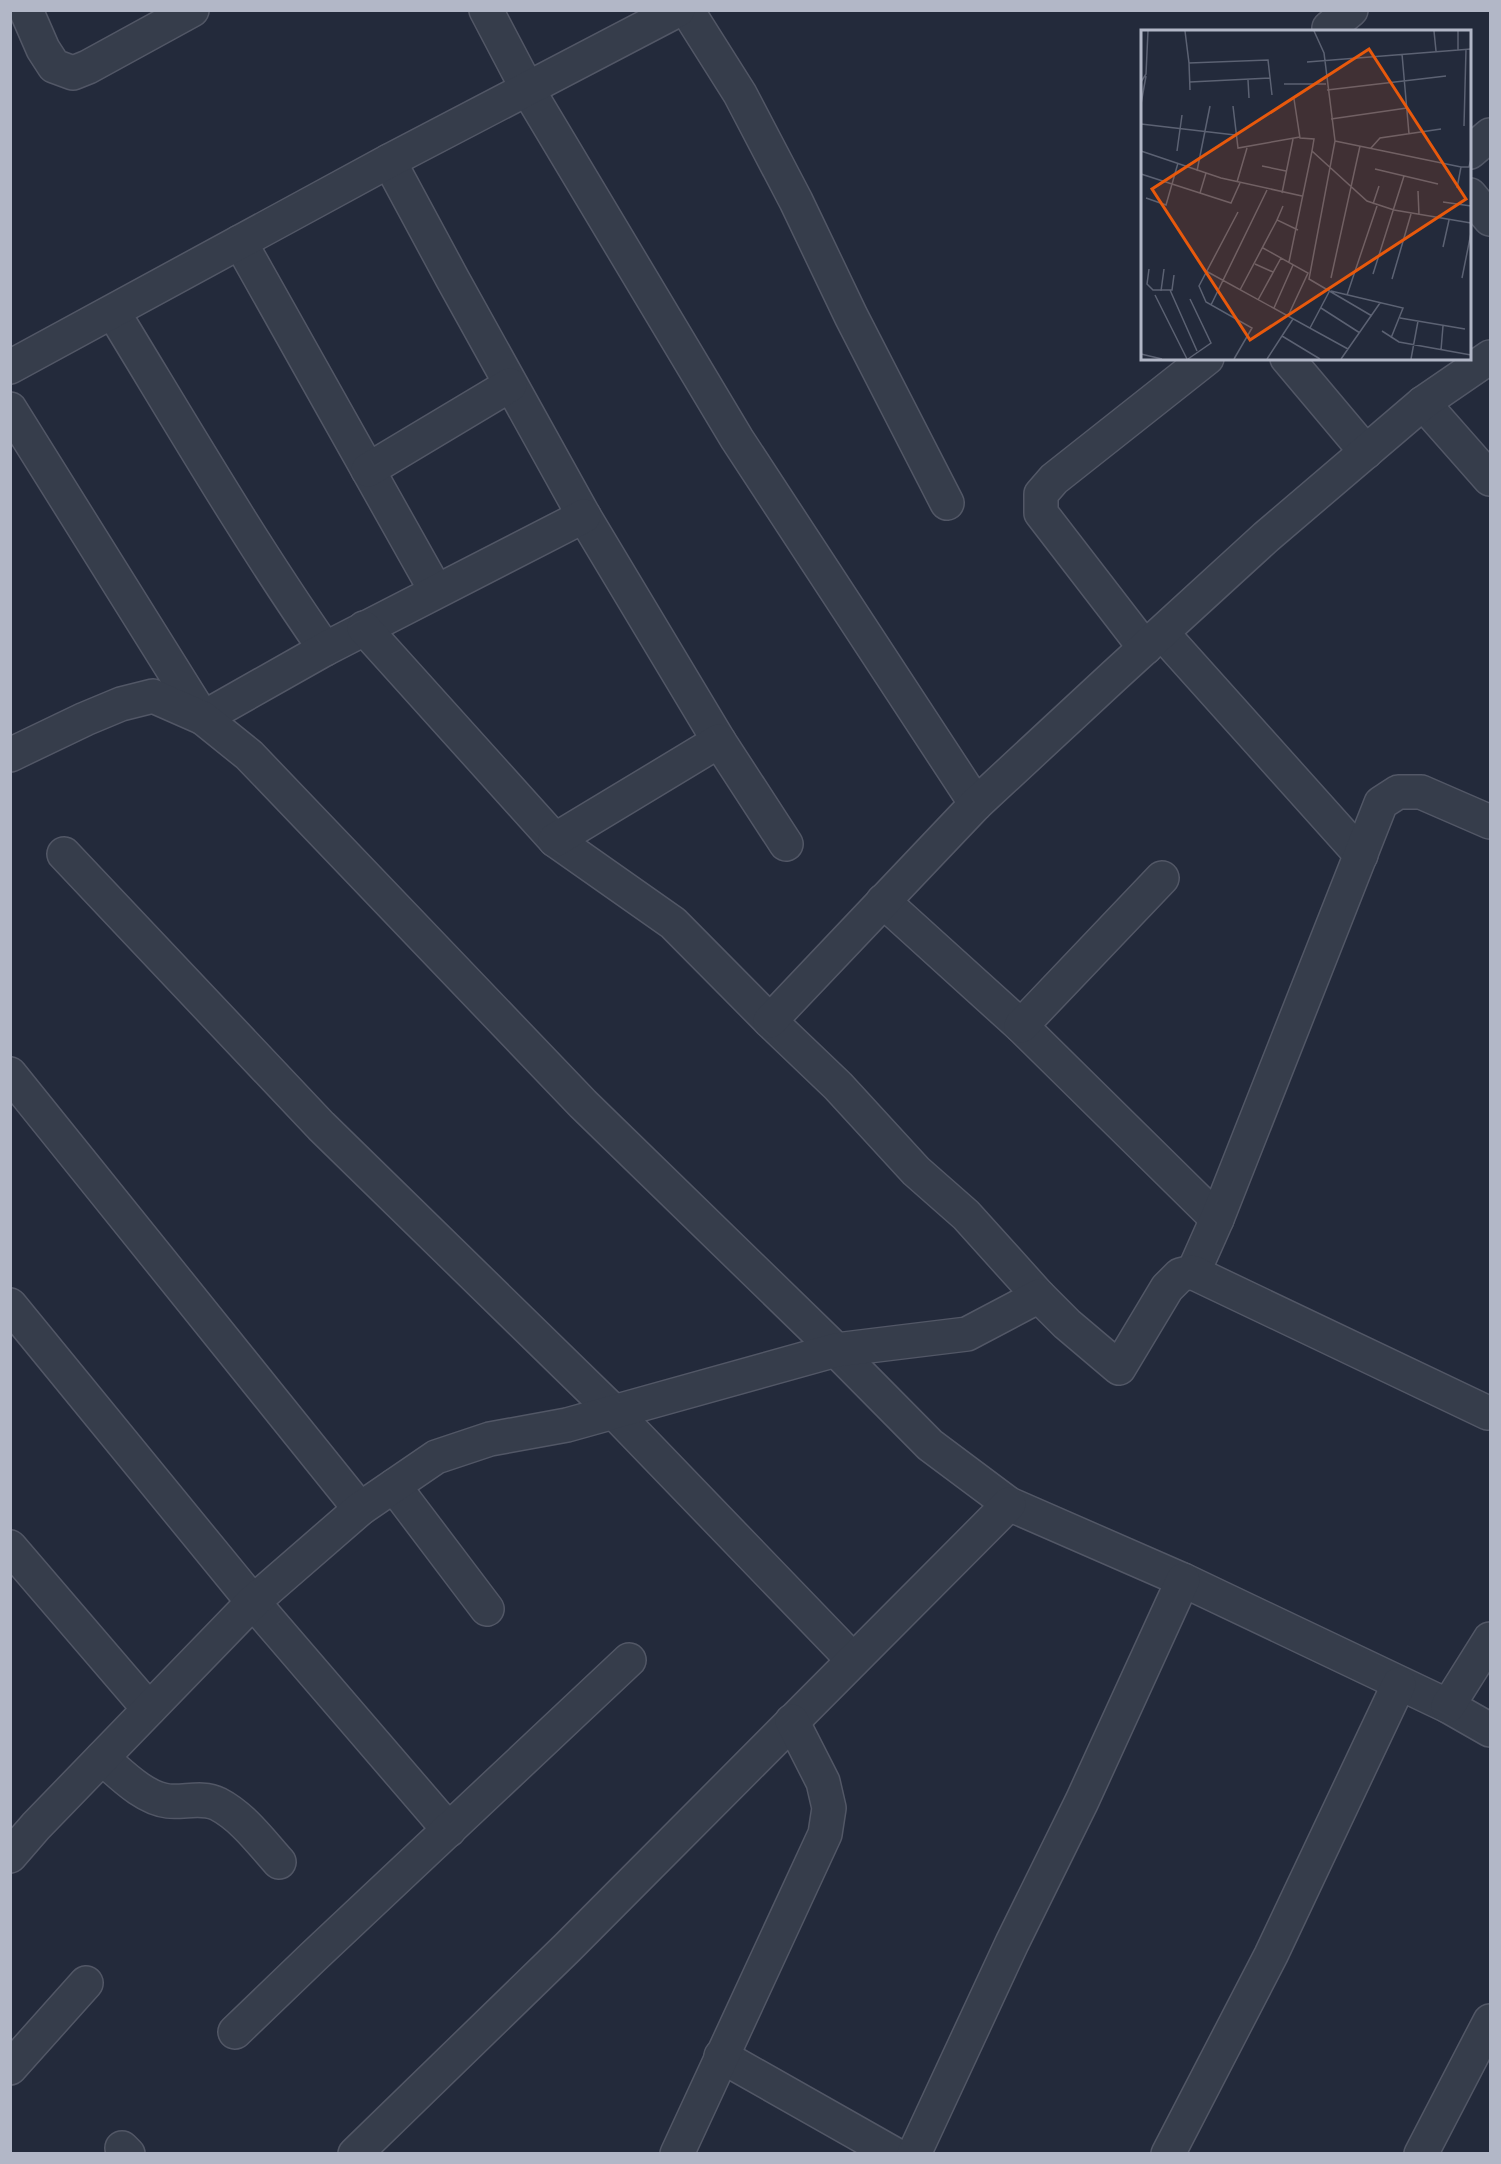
<svg xmlns="http://www.w3.org/2000/svg" width="1501" height="2164" font-family="Lato,sans-serif">
<rect width="100%" height="100%" fill="#232a3b"/>
<g fill="none" stroke-linecap="round" stroke-linejoin="round">
<defs>
<g id="minor">
<path d="M 26,10 L 43,49 L 54,66 L 73,73 L 88,67 L 192,10"/>
<path d="M 486,10 L 528,90 L 737,439 L 976,804"/>
<path d="M 687,10 L 740,94 L 796,201 L 851,316 L 947,503"/>
<path d="M 1332,32 L 1329,28 L 1351,10"/>
<path d="M 1470,152 L 1490,135"/>
<path d="M 389,161 L 452,278 L 584,516 L 719,741"/>
<path d="M 1470,195 L 1490,219"/>
<path d="M 240,242 L 436,591"/>
<path d="M 113,312 C 182,425 249,540 325,649"/>
<path d="M 1287,358 L 1366,452"/>
<path d="M 10,367 L 389,161 L 678,10"/>
<path d="M 1423,403 L 1490,479"/>
<path d="M 10,409 L 203,718 L 325,649 L 584,516"/>
<path d="M 368,470 L 510,385"/>
<path d="M 364,628 L 555,840 L 673,923 L 770,1021 L 838,1086 L 916,1171 L 966,1215 L 1039,1296"/>
<path d="M 1162,633 L 1361,855"/>
<path d="M 1145,648 L 1041,513 L 1041,494 L 1054,479 L 1207,358"/>
<path d="M 10,755 L 85,719 L 121,704 L 153,696 L 203,718 L 249,755 L 583,1104 L 836,1350 L 930,1445 L 1009,1504 L 1183,1580 L 1448,1706 L 1490,1730"/>
<path d="M 555,840 L 719,741 L 786,844"/>
<path d="M 64,854 L 321,1126 L 614,1412 L 853,1660"/>
<path d="M 883,901 L 1021,1026 L 1217,1219"/>
<path d="M 770,1021 L 976,804 L 1114,676 L 1266,537 L 1423,403 L 1490,357"/>
<path d="M 1021,1026 L 1162,878"/>
<path d="M 10,1074 L 360,1509"/>
<path d="M 1193,1273 L 1217,1219 L 1381,803 L 1398,792 L 1421,792 L 1490,822"/>
<path d="M 10,1305 L 253,1602 L 449,1830"/>
<path d="M 394,1486 L 487,1609"/>
<path d="M 10,1547 L 149,1709"/>
<path d="M 1448,1706 L 1490,1639"/>
<path d="M 102,1758 C 120,1773 143,1798 168,1801 C 184,1803 202,1796 218,1804 C 243,1817 261,1842 279,1862"/>
<path d="M 10,1856 L 36,1826 L 253,1602 L 360,1509 L 436,1457 L 490,1439 L 567,1425 L 836,1350 L 967,1334 L 1039,1296 L 1067,1324 L 1119,1368 L 1167,1288 L 1180,1275 L 1192,1272 L 1488,1413"/>
<path d="M 235,2032 L 313,1957 L 629,1660"/>
<path d="M 721,2056 L 894,2154"/>
<path d="M 10,2068 L 86,1983"/>
<path d="M 122,2148 L 128,2154"/>
<path d="M 355,2154 L 567,1948 L 1009,1504"/>
<path d="M 677,2154 L 825,1834 L 829,1808 L 823,1782 L 792,1721"/>
<path d="M 914,2154 L 1012,1943 L 1082,1801 L 1183,1580"/>
<path d="M 1168,2154 L 1271,1955 L 1399,1684"/>
<path d="M 1421,2154 L 1490,2021"/>
</g>
</defs>
<use href="#minor" stroke="#525766" stroke-width="36"/>
<use href="#minor" stroke="#363d4b" stroke-width="33"/>
</g>
<g transform="translate(1141 30)">
<rect width="330" height="330" fill="#232a3b"/>
<path fill="none" stroke="#5c6273" stroke-width="1.5" d="M 44,1 L 48,33 L 127,30 L 131,65M 173,1 L 183,23 L 194,111 L 168,249 L 231,286M 293,1 L 295,21M 317,20 L 317,1M 261,24 L 268,104M 166,32 L 330,19M 48,33 L 49,60M 107,50 L 108,68M 0,52 L 5,44 L 7,1M 49,52 L 129,48M 143,54 L 185,54M 186,60 L 305,46M 153,69 L 159,108 L 173,109 L 171,121 L 226,171 L 253,180 L 330,193M 0,74 L 5,46M 92,76 L 97,118 L 159,107M 190,89 L 266,78M 0,94 L 94,105M 323,96 L 325,19M 194,111 L 320,137 L 328,137 L 330,129M 230,118 L 239,108 L 300,99M 0,121 L 80,148 L 161,166M 36,121 L 41,85M 121,136 L 145,141M 234,139 L 297,154M 56,141 L 69,76M 0,144 L 90,173 L 99,153M 96,152 L 106,118M 316,158 L 320,137M 277,161 L 278,185M 59,163 L 65,143M 141,163 L 152,109M 5,168 L 25,175 L 37,133M 302,172 L 330,176M 232,174 L 238,156M 142,176 L 136,190 L 157,200M 302,217 L 308,190M 122,218 L 167,243 L 147,286M 148,232 L 171,121M 114,234 L 132,242M 8,239 L 6,254 L 12,260 L 31,260 L 33,245M 65,241 L 207,319M 232,244 L 263,146M 190,248 L 219,116M 321,248 L 330,203M 251,249 L 270,184M 29,260 L 56,321M 99,260 L 136,190M 20,261 L 23,239M 190,261 L 262,278 L 250,308M 14,265 L 46,329M 206,265 L 236,176M 117,270 L 140,228M 70,275 L 126,160M 133,278 L 152,235M 180,278 L 219,303M 259,288 L 324,299M 169,298 L 188,262M 241,301 L 258,312 L 330,325M 141,306 L 179,329M 300,320 L 302,296M 0,324 L 21,329M 47,329 L 70,313 L 49,269M 93,329 L 111,298 L 65,272 L 58,256 L 97,182M 126,329 L 152,289M 200,329 L 239,273M 270,329 L 277,291"/>
<path fill="#e8590c" fill-opacity="0.15" stroke="#e8590c" stroke-width="3" d="M 228,19 L 325,169 L 109,310 L 11,159 Z"/>
<rect width="330" height="330" fill="none" stroke="#b2b7c7" stroke-width="3"/>
</g>
<rect width="1501" height="2164" fill="none" stroke="#b2b7c7" stroke-width="24"/>
</svg>
